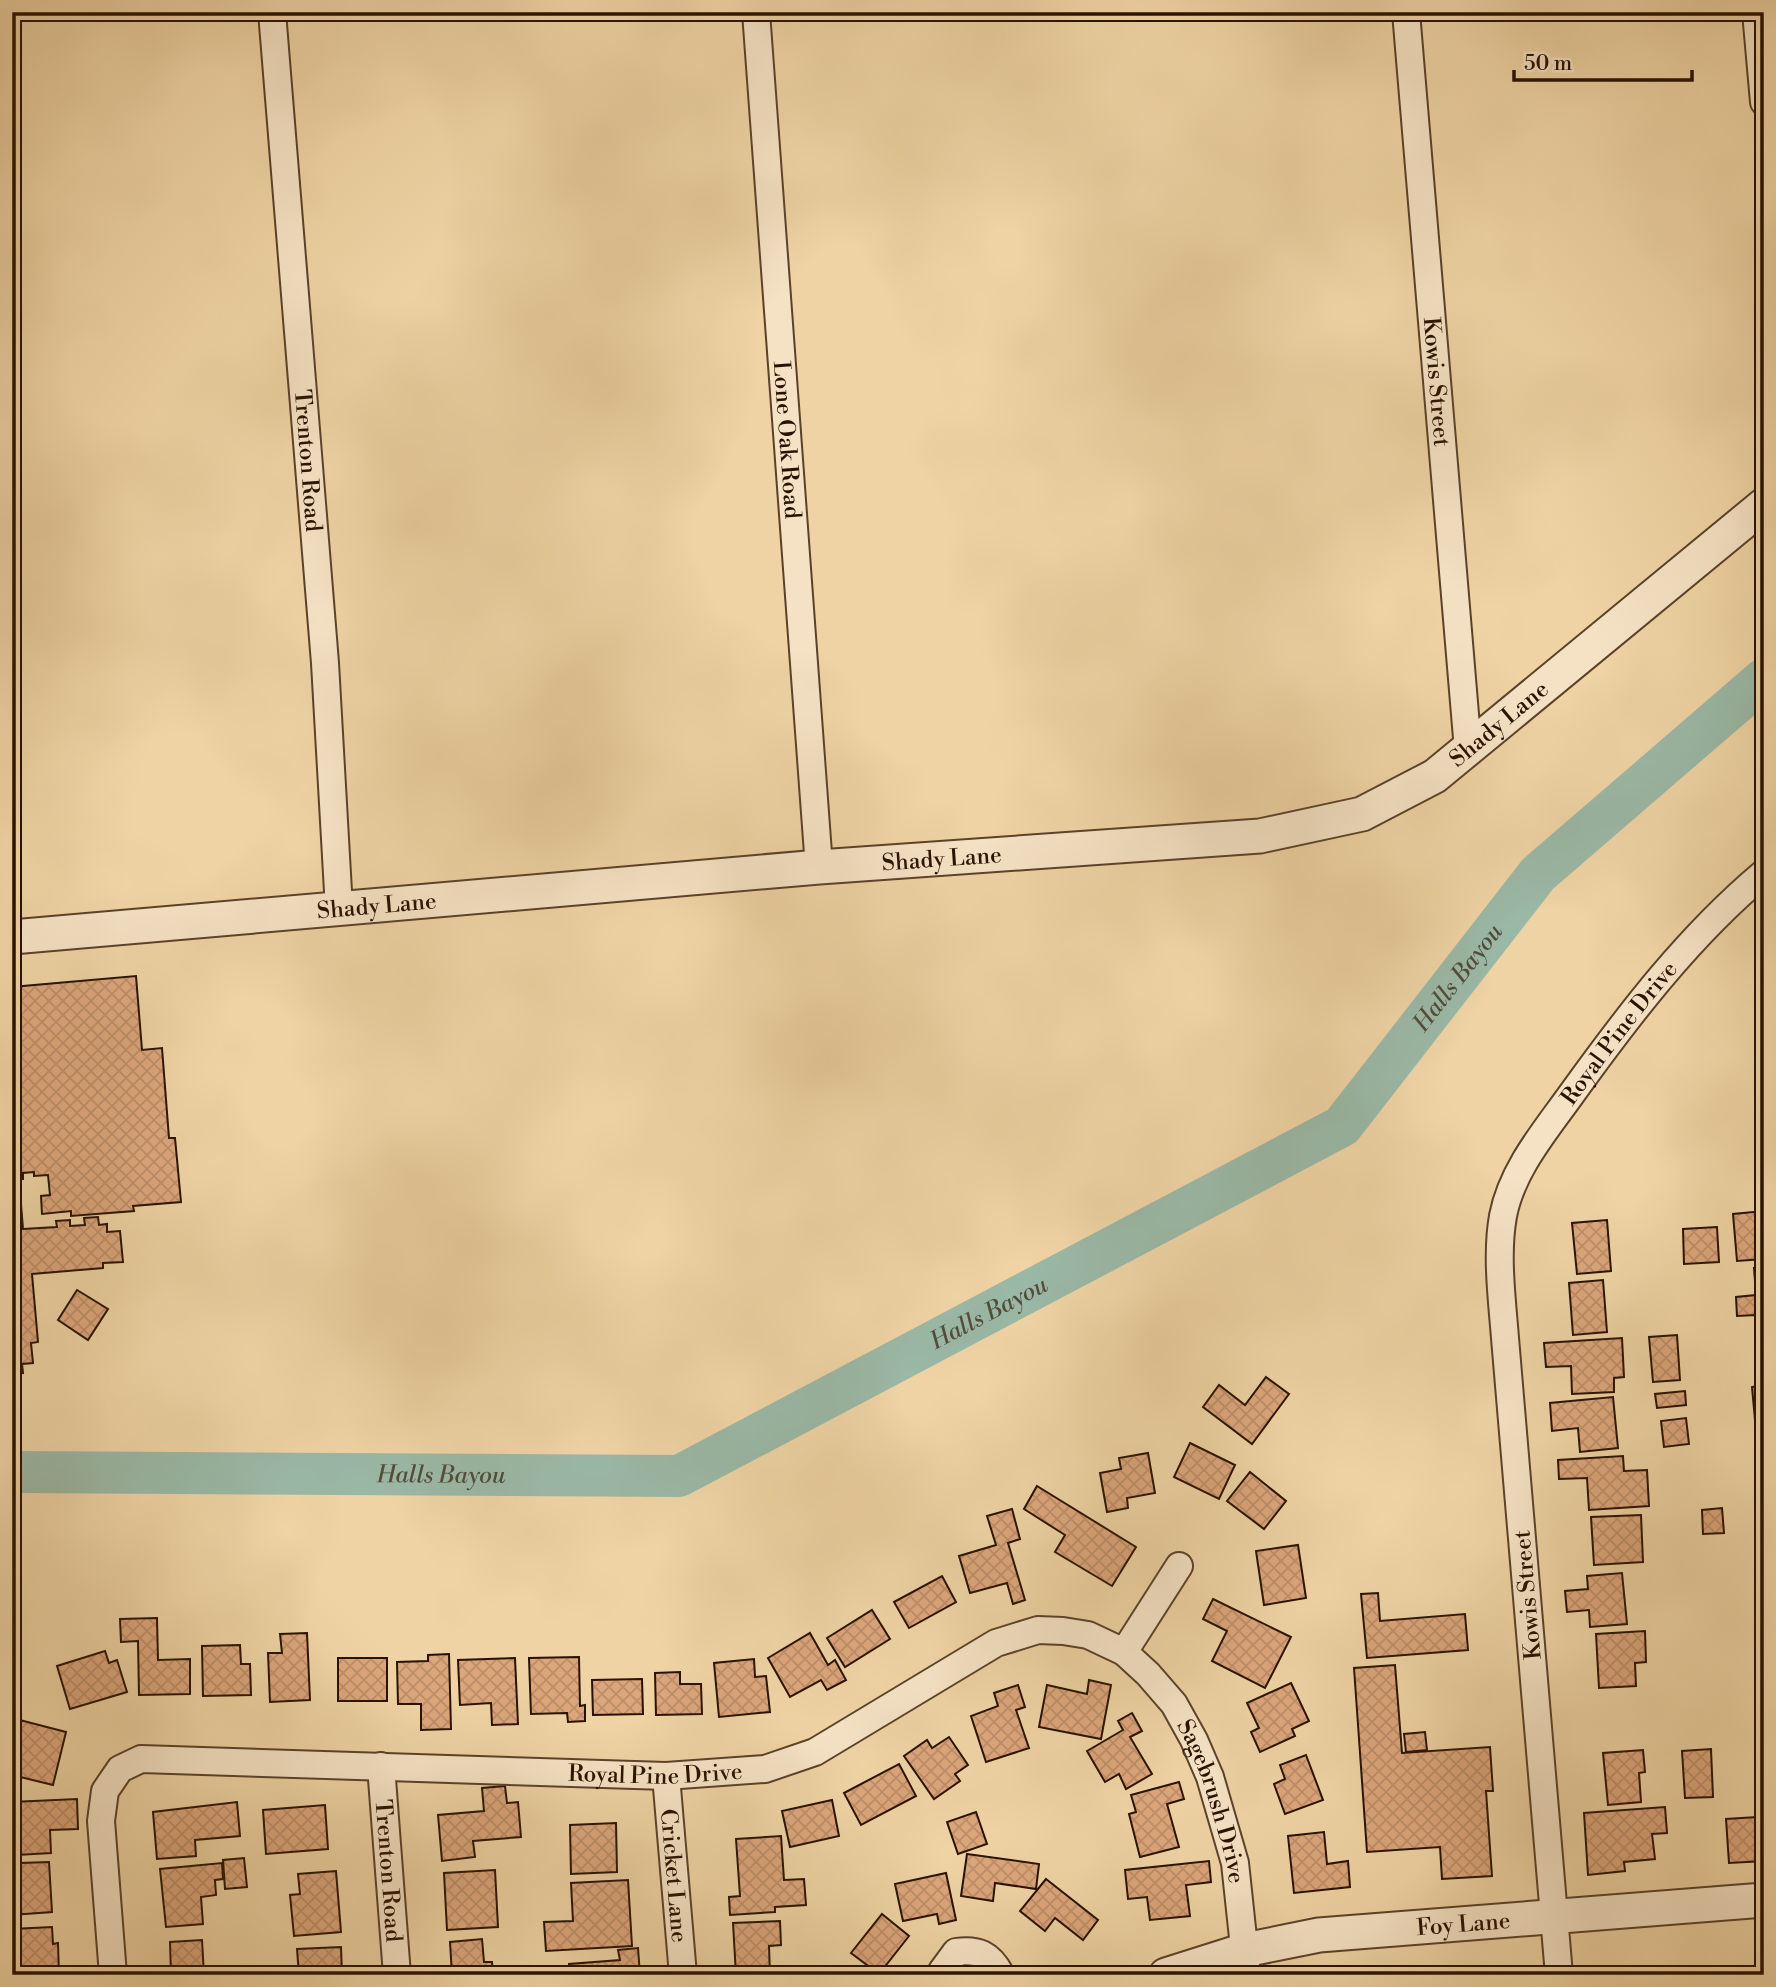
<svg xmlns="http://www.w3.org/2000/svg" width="1776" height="1987" font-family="'Libre Bodoni',serif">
<defs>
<pattern id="building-cross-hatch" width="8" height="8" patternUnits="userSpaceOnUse" patternTransform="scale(1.75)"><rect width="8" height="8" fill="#dca67b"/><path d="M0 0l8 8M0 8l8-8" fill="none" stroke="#bd8e69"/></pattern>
</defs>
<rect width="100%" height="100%" fill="#efd3a4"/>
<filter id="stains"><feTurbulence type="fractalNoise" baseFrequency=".00286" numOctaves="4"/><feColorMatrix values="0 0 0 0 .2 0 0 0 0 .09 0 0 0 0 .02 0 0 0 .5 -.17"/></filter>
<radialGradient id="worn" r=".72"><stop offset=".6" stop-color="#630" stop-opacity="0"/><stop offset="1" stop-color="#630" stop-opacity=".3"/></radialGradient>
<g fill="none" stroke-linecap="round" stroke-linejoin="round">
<path stroke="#9ab8a6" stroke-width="42" id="s1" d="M 12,1472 L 679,1476 L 1342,1126 L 1538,874 L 1764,679"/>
</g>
<g fill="url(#building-cross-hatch)" stroke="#291200" stroke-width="2">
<path d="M 136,976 L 142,1050 L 162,1048 L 169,1138 L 175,1138 L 181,1202 L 133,1206 L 134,1211 L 71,1216 L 71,1211 L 42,1214 L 41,1196 L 50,1195 L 48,1175 L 34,1176 L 34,1172 L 23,1173 L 23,1179 L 19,1179 L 23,1229 L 57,1227 L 56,1221 L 70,1220 L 70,1226 L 85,1225 L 84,1218 L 98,1217 L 99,1225 L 107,1224 L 107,1232 L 120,1231 L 123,1262 L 103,1263 L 103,1268 L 32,1274 L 38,1342 L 31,1343 L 33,1363 L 22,1364 L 23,1373 L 12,1374 L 12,987 Z"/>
<path d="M 1764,1211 L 1764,1259 L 1737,1261 L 1733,1214 Z"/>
<path d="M 1607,1220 L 1611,1271 L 1577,1274 L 1572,1223 Z"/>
<path d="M 1717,1227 L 1719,1262 L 1684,1264 L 1683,1229 Z"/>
<path d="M 1754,1268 L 1764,1268 L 1764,1378 L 1760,1378 L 1756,1315 L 1737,1316 L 1736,1297 L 1756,1295 Z"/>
<path d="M 1603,1280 L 1607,1332 L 1573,1335 L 1569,1283 Z"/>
<path d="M 77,1290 L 108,1309 L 88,1340 L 58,1320 Z"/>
<path d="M 1677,1335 L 1680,1380 L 1653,1382 L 1649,1337 Z"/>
<path d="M 1622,1338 L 1624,1377 L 1614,1378 L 1614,1392 L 1572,1394 L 1571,1366 L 1546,1367 L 1544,1343 Z"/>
<path d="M 1266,1377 L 1289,1394 L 1252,1444 L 1203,1407 L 1219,1385 L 1245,1405 Z"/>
<path d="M 1764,1385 L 1764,1419 L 1755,1420 L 1752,1387 Z"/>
<path d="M 1685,1391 L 1686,1405 L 1657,1408 L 1655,1394 Z"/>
<path d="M 1613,1397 L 1618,1448 L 1580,1452 L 1578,1428 L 1552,1431 L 1550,1403 Z"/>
<path d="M 1686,1418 L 1689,1444 L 1664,1447 L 1661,1421 Z"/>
<path d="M 1190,1443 L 1235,1465 L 1219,1499 L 1174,1477 Z"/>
<path d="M 1148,1453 L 1155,1493 L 1127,1498 L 1128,1508 L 1107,1512 L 1100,1473 L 1121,1469 L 1119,1458 Z"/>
<path d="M 1623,1456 L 1624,1471 L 1647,1470 L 1649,1506 L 1589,1510 L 1587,1478 L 1559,1479 L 1558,1460 Z"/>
<path d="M 1250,1472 L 1286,1501 L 1264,1529 L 1227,1501 Z"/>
<path d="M 1037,1486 L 1136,1547 L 1112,1586 L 1055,1552 L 1065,1535 L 1024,1509 Z"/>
<path d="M 1722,1508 L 1724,1533 L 1703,1534 L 1702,1510 Z"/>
<path d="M 1012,1509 L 1020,1539 L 1008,1543 L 1025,1600 L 1013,1604 L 1007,1583 L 970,1593 L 959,1556 L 996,1545 L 987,1516 Z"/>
<path d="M 1641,1515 L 1643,1562 L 1594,1565 L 1591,1517 Z"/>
<path d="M 1298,1545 L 1306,1598 L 1264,1605 L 1256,1551 Z"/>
<path d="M 1622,1573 L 1627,1624 L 1590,1627 L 1589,1610 L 1567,1612 L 1565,1591 L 1588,1589 L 1587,1576 Z"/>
<path d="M 942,1576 L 956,1602 L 909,1628 L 894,1602 Z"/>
<path d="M 1378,1593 L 1380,1621 L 1465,1614 L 1468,1650 L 1367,1658 L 1361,1594 Z"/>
<path d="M 1213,1599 L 1291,1637 L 1265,1688 L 1212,1661 L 1227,1631 L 1203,1619 Z"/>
<path d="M 872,1610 L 890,1639 L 845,1667 L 827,1638 Z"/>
<path d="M 157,1618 L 158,1660 L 190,1659 L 190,1694 L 139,1695 L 138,1641 L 121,1642 L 120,1619 Z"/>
<path d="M 1645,1631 L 1646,1662 L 1635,1663 L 1636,1686 L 1599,1688 L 1596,1634 Z"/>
<path d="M 307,1633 L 310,1700 L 270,1702 L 268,1653 L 282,1653 L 280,1634 Z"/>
<path d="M 810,1633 L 828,1665 L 835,1660 L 846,1680 L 827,1690 L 821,1680 L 790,1697 L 768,1658 Z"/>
<path d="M 240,1645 L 241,1664 L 250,1664 L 251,1695 L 203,1696 L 202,1646 Z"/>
<path d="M 105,1651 L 109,1663 L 117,1660 L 127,1692 L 70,1709 L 57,1666 Z"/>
<path d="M 449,1654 L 451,1729 L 421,1730 L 421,1704 L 398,1704 L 397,1662 L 428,1661 L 428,1655 Z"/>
<path d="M 579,1657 L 580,1706 L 585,1705 L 585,1721 L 568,1722 L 567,1713 L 531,1714 L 529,1658 Z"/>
<rect x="338" y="1658" width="49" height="43"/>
<path d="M 515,1658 L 518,1724 L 492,1725 L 491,1703 L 460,1705 L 458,1660 Z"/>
<path d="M 754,1659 L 755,1677 L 766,1676 L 770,1712 L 719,1717 L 714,1663 Z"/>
<path d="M 1395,1665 L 1402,1753 L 1490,1747 L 1493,1791 L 1486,1791 L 1492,1876 L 1442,1879 L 1440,1847 L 1367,1852 L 1354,1668 Z"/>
<path d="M 680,1672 L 680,1684 L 701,1684 L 702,1714 L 656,1715 L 655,1673 Z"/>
<path d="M 642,1679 L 643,1714 L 593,1715 L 592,1680 Z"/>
<path d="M 1089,1680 L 1111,1685 L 1101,1739 L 1039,1727 L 1047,1685 L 1087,1694 Z"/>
<path d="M 1764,1681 L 1764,1731 L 1762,1731 L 1757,1682 Z"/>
<path d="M 1291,1683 L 1309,1721 L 1292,1729 L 1295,1736 L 1260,1752 L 1251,1732 L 1259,1728 L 1247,1703 Z"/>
<path d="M 1018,1685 L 1025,1707 L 1016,1710 L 1029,1748 L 986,1762 L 971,1716 L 998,1706 L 994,1693 Z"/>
<path d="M 1132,1713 L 1142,1731 L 1130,1737 L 1152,1774 L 1126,1789 L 1119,1774 L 1105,1782 L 1087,1751 L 1123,1730 L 1118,1721 Z"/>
<path d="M 12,1718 L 66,1732 L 53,1785 L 12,1775 Z"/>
<path d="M 1425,1732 L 1427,1750 L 1406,1752 L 1404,1734 Z"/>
<path d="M 949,1737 L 968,1765 L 955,1774 L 960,1781 L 934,1799 L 904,1756 L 927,1740 L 932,1748 Z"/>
<path d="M 1711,1749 L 1713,1797 L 1685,1798 L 1682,1751 Z"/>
<path d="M 1643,1750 L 1645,1772 L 1639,1773 L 1641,1802 L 1608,1805 L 1603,1753 Z"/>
<path d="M 1306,1755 L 1323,1800 L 1285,1814 L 1274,1784 L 1285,1779 L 1280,1765 Z"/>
<path d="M 899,1764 L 916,1796 L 861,1825 L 844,1793 Z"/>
<path d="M 1179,1782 L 1184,1799 L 1167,1804 L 1179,1847 L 1140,1857 L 1129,1814 L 1136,1812 L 1131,1795 Z"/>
<path d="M 505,1786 L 507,1803 L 518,1802 L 521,1837 L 473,1841 L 475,1857 L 442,1861 L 438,1815 L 484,1811 L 482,1788 Z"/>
<path d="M 77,1799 L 78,1829 L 50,1830 L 51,1853 L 17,1855 L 15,1830 L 12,1830 L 12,1802 Z"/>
<path d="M 832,1800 L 839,1836 L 790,1847 L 782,1811 Z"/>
<path d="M 237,1802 L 240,1836 L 195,1840 L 196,1856 L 157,1859 L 153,1812 Z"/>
<path d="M 325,1805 L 328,1849 L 266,1854 L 263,1810 Z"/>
<path d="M 1665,1807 L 1667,1833 L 1652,1834 L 1655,1859 L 1624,1862 L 1625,1871 L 1588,1875 L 1584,1813 Z"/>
<path d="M 976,1812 L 987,1844 L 958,1854 L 947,1822 Z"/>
<path d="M 1757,1817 L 1758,1827 L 1764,1826 L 1764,1861 L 1729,1863 L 1726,1819 Z"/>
<path d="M 616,1823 L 617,1872 L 571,1874 L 570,1825 Z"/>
<path d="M 1324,1832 L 1327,1864 L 1348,1861 L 1350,1887 L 1294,1893 L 1288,1836 Z"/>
<path d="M 781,1836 L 784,1880 L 804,1879 L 806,1905 L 775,1907 L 775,1912 L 730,1915 L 729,1897 L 740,1896 L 736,1839 Z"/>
<path d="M 967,1854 L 1039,1864 L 1036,1889 L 995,1883 L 993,1901 L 961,1896 Z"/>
<path d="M 244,1858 L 247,1887 L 225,1889 L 223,1860 Z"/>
<path d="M 1209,1861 L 1211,1882 L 1186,1885 L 1190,1916 L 1150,1920 L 1147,1897 L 1128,1899 L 1125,1870 Z"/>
<path d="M 49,1862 L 52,1912 L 12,1915 L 12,1883 L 21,1883 L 20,1863 Z"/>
<path d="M 222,1863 L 223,1879 L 215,1880 L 216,1895 L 201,1897 L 203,1924 L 166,1927 L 160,1869 Z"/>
<path d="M 495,1870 L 498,1927 L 447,1930 L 444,1873 Z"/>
<path d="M 336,1871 L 341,1932 L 294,1936 L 290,1895 L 300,1894 L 298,1874 Z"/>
<path d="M 946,1873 L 956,1920 L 939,1924 L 937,1914 L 903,1921 L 895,1884 Z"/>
<path d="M 1046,1879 L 1098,1920 L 1083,1940 L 1055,1918 L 1045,1931 L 1020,1911 Z"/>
<path d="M 628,1880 L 632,1946 L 546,1951 L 544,1922 L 573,1921 L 571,1883 Z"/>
<path d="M 882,1914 L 909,1936 L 879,1974 L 851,1953 Z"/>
<path d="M 780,1921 L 781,1945 L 769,1946 L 770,1975 L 736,1975 L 733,1923 Z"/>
<path d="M 52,1927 L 53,1944 L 58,1943 L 59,1975 L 12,1975 L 12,1929 Z"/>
<path d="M 482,1939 L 484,1962 L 492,1962 L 493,1975 L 452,1975 L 450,1942 Z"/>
<path d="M 202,1940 L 204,1975 L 171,1975 L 170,1942 Z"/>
<path d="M 341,1947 L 342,1975 L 299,1975 L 297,1949 Z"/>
<path d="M 638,1948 L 640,1975 L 570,1975 L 569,1964 L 620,1960 L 618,1950 Z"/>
<path d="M 1659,1966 L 1660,1975 L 1618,1975 L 1618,1970 Z"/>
</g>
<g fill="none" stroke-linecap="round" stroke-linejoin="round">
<defs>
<g id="minor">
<path id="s2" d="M 272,12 L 325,663 L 339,909"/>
<path id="s3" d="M 756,12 L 819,867"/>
<path id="s4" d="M 1406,12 L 1468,750"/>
<path d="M 1756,12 L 1764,102"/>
<path d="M 1124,1652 L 1179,1566"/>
<path id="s5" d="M 381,1766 L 397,1975"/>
<path id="s6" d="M 666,1776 L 683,1975"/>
<path id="s7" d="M 113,1975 L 101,1821 L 105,1791 L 120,1769 L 141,1759 L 666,1776 L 765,1769 L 815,1752 L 996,1643 L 1038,1630 L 1063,1631 L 1088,1635 L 1124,1652 L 1148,1674 L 1174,1704 L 1194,1740 L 1210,1777 L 1235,1863 L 1247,1975"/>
<path d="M 941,1975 L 942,1971 L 956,1952 C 978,1949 990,1954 1001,1975"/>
<path id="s8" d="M 1559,1975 L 1505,1338 C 1502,1299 1496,1255 1503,1216 C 1512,1169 1546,1130 1573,1092 C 1630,1013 1689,936 1764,873"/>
</g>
<g id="tertiary">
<path id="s9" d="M 12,937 L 819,867 L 1260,836 L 1362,814 L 1435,776 L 1764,505"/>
<path id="s10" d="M 1166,1975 L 1245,1950 L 1319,1935 L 1764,1900"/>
</g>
</defs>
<use href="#minor" stroke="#5a4229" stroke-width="30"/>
<use href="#tertiary" stroke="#5a4229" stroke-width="37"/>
<use href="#minor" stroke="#f5e2c4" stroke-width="26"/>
<use href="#tertiary" stroke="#f5e2c4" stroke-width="33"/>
</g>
<g text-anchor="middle" stroke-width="6" stroke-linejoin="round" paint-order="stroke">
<g font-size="23" fill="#291200" stroke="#f5e2c4">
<text dy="8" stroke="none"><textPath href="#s4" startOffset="371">Kowis Street</textPath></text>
<text dy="8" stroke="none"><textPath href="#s3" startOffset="429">Lone Oak Road</textPath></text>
<text dy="8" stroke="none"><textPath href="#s2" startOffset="450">Trenton Road</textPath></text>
<text dy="8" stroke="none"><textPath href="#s9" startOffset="1521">Shady Lane</textPath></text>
<text dy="8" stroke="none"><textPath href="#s9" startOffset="933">Shady Lane</textPath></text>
<text dy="8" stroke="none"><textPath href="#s9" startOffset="366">Shady Lane</textPath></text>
<text dy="8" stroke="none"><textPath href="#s8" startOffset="980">Royal Pine Drive</textPath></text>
<text transform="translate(1527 1595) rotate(-95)" y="8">Kowis Street</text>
<text dy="8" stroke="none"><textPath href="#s7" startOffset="749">Royal Pine Drive</textPath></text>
<text dy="8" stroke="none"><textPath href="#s7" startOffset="1435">Sagebrush Drive</textPath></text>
<text dy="8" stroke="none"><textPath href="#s5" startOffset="105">Trenton Road</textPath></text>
<text dy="8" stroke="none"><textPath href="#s6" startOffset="100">Cricket Lane</textPath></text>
<text dy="8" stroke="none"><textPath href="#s10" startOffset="303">Foy Lane</textPath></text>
</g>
<g font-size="24" font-style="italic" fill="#514c3a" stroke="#f5e2c4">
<text dy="8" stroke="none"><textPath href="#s1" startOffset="1605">Halls Bayou</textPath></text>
<text dy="8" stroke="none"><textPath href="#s1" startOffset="1017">Halls Bayou</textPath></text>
<text dy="8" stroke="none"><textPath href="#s1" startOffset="429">Halls Bayou</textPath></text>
</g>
</g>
<rect width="1776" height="1987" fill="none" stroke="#efd3a4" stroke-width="42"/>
<rect x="14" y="14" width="1748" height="1959" fill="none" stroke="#291200" stroke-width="3.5"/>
<rect x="21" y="21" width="1734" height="1945" fill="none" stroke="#291200" stroke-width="2"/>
<path d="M1514 70v10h178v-10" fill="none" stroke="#291200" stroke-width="3.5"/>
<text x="1524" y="70" font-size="21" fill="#291200" stroke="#f5e2c4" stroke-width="5" paint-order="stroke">50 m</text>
<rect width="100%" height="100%" filter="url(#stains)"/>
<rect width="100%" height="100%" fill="url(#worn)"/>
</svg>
